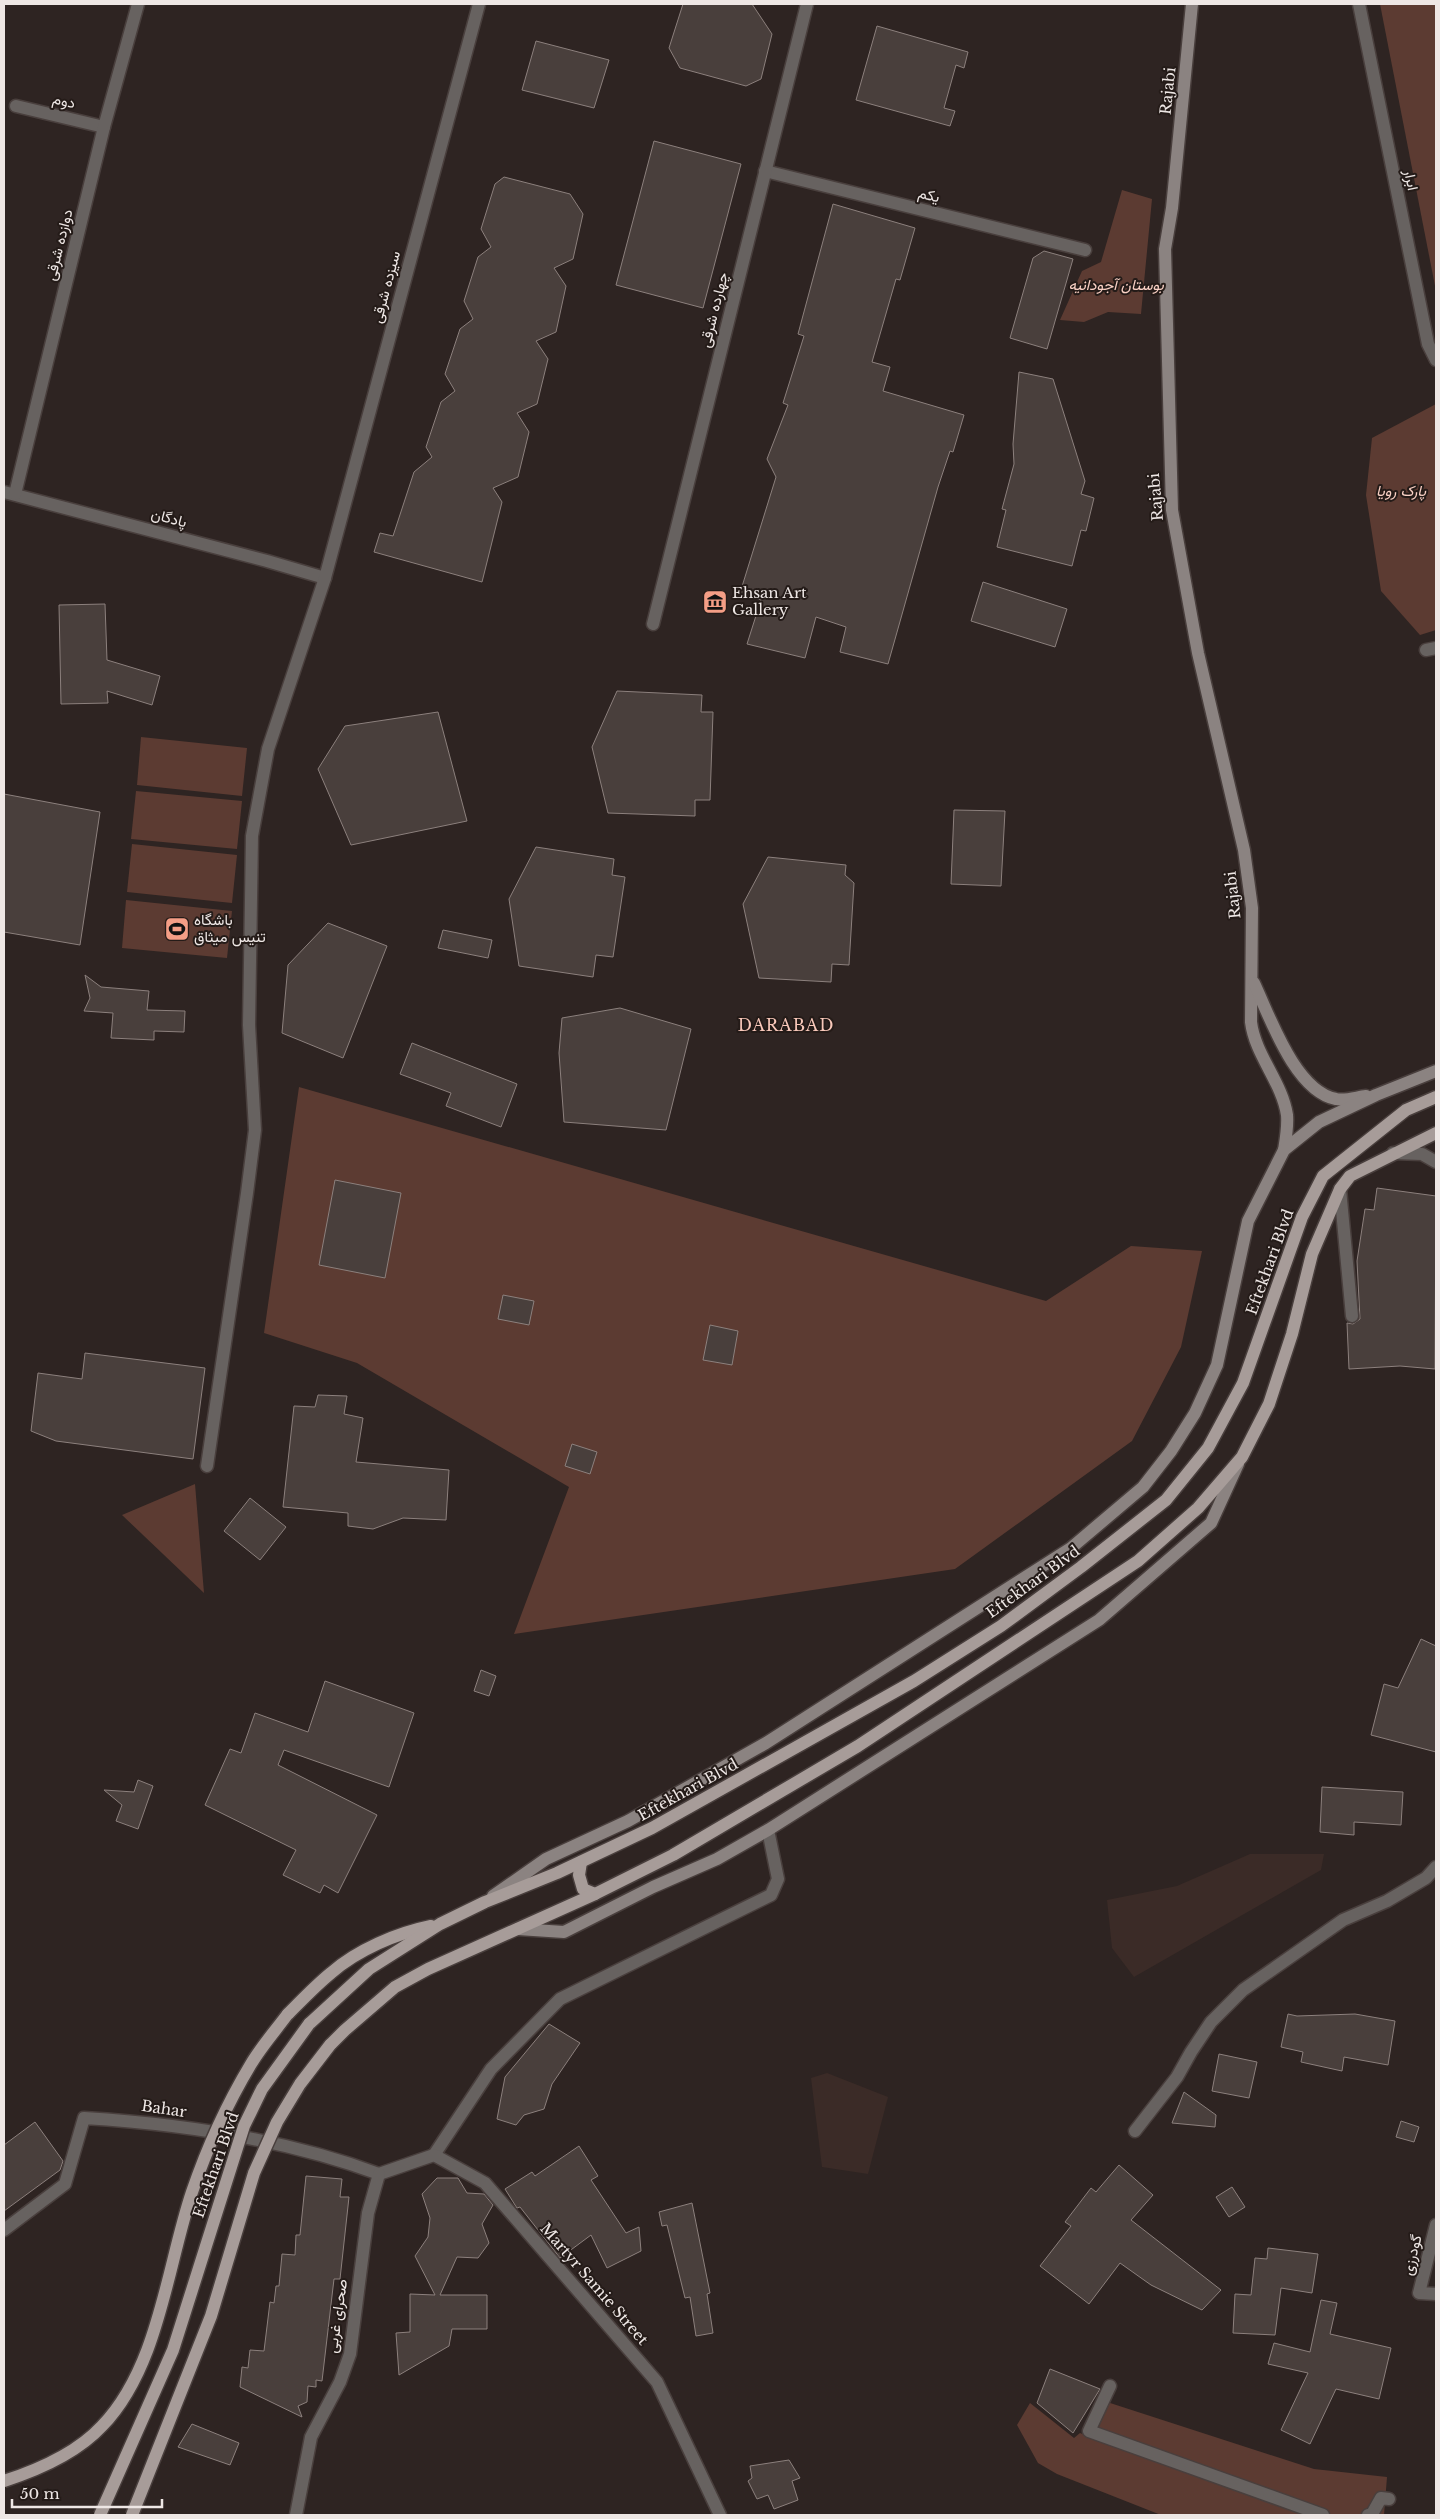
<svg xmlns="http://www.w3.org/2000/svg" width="1440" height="2519" font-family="'Libre Baskerville',Vazirmatn,serif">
<rect width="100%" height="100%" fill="#2e2422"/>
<g fill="#3b2b27">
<path d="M 1250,1854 L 1324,1854 L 1321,1870 L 1134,1977 L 1112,1948 L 1107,1900 L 1177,1886 Z"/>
<path d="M 827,2073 L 888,2097 L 868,2174 L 822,2167 L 811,2078 Z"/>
</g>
<g fill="#5c3b32">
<path d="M 1380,4 L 1436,4 L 1436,291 Z"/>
<path d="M 1122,190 L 1152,199 L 1141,314 L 1108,312 L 1084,322 L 1060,320 L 1082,271 L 1101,262 Z"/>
<path d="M 1436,404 L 1436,630 L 1420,635 L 1381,591 L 1366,495 L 1372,438 Z"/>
<path d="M 141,737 L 247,748 L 242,796 L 137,785 Z"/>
<path d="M 136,791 L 242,801 L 237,849 L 131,839 Z"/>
<path d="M 132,844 L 237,855 L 232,903 L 127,892 Z"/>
<path d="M 126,900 L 232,911 L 227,958 L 122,948 Z"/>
<path d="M 299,1087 L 1046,1301 L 1131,1246 L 1202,1251 L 1181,1347 L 1132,1441 L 955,1569 L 514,1634 L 569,1487 L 357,1363 L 264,1333 Z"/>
<path d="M 195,1484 L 204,1593 L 122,1515 Z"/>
<path d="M 1107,2402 L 1314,2469 L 1387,2477 L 1384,2515 L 1161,2515 L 1057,2474 L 1038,2463 L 1017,2425 L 1030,2403 L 1074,2438 L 1080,2433 L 1092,2438 Z"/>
</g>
<g fill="#493f3c" stroke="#8c807d">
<path d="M 683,4 L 752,4 L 772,34 L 761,79 L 746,86 L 680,68 L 669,48 Z"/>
<path d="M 877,26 L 968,52 L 964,68 L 956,65 L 944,108 L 955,111 L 950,126 L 856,100 Z"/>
<path d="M 536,41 L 609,60 L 594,108 L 522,90 Z"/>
<path d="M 654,141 L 741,164 L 703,308 L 616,285 Z"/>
<path d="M 504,177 L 570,194 L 583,214 L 573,259 L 554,268 L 566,286 L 556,332 L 536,341 L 548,359 L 537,404 L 517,413 L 529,432 L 518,477 L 493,488 L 502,502 L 482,582 L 374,552 L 380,533 L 393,536 L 414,472 L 432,457 L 426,447 L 441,402 L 455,391 L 445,374 L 460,329 L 473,319 L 464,301 L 478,257 L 491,247 L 481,229 L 495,184 Z"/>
<path d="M 833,204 L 915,228 L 900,280 L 896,279 L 872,362 L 890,367 L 883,391 L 964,415 L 953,452 L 950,451 L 938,487 L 888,664 L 840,652 L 846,627 L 816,617 L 805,658 L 747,644 L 761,600 L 740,593 L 776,477 L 767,459 L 788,405 L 783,403 L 804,336 L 798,334 Z"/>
<path d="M 1044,251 L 1073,259 L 1047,349 L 1010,338 L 1033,258 Z"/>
<path d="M 1019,372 L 1053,379 L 1085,481 L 1081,494 L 1094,498 L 1086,531 L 1081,530 L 1072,566 L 997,547 L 1006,510 L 1002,509 L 1014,464 L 1013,444 Z"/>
<path d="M 983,582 L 1067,609 L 1055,647 L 971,621 Z"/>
<path d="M 105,604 L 107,660 L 160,676 L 152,705 L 107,691 L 108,703 L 61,704 L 59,605 Z"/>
<path d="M 617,691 L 702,695 L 701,712 L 713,712 L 710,800 L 695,800 L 695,816 L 608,813 L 592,747 Z"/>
<path d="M 438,712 L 467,821 L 351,845 L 318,769 L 345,726 Z"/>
<path d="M 4,794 L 100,812 L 80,945 L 4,932 Z"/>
<path d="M 954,810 L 1005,811 L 1001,886 L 951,884 Z"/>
<path d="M 536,847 L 614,859 L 612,875 L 625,877 L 613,957 L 596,955 L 593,977 L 519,966 L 509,899 Z"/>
<path d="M 768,857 L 846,865 L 845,875 L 854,883 L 849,965 L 832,964 L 831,982 L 759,978 L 743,904 Z"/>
<path d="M 328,923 L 387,946 L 343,1058 L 282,1033 L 288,965 Z"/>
<path d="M 443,930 L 492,940 L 488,958 L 438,948 Z"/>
<path d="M 85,975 L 101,987 L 149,991 L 147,1010 L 185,1011 L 184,1032 L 154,1031 L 154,1040 L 111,1038 L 113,1013 L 84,1011 L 90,998 Z"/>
<path d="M 620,1008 L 691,1029 L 666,1130 L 564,1122 L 559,1053 L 562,1018 Z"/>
<path d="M 412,1043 L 517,1084 L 501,1127 L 446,1106 L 451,1093 L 400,1074 Z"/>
<path d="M 335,1180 L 401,1193 L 385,1278 L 319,1265 Z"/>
<path d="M 1377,1188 L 1436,1196 L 1435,1369 L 1400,1366 L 1349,1369 L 1347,1323 L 1353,1324 L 1360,1319 L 1357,1261 L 1365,1209 L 1374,1210 Z"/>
<path d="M 503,1295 L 534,1301 L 529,1325 L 498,1319 Z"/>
<path d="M 710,1325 L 738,1331 L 732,1365 L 703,1360 Z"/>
<path d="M 85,1353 L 205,1368 L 193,1459 L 56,1441 L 31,1431 L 38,1373 L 82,1379 Z"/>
<path d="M 318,1395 L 347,1396 L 344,1414 L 363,1418 L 356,1462 L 449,1470 L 446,1520 L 403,1518 L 373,1529 L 348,1526 L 348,1513 L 283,1507 L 294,1406 L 315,1407 Z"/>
<path d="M 572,1444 L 597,1452 L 590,1474 L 565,1466 Z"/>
<path d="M 250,1498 L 286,1527 L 260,1560 L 224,1531 Z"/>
<path d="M 1421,1639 L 1436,1646 L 1436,1752 L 1371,1735 L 1384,1684 L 1398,1688 Z"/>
<path d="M 481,1670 L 496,1676 L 489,1696 L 474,1691 Z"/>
<path d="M 325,1681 L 414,1713 L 389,1787 L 284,1750 L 278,1765 L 377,1815 L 338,1893 L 324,1885 L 320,1893 L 283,1875 L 296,1850 L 205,1805 L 230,1749 L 241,1753 L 255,1713 L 308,1732 Z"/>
<path d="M 138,1780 L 153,1786 L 138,1829 L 116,1821 L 122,1805 L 104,1790 L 134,1792 Z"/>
<path d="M 1322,1787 L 1403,1792 L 1401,1825 L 1354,1822 L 1354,1835 L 1320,1832 Z"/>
<path d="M 1288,2014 L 1297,2016 L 1355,2014 L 1395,2021 L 1388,2065 L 1344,2057 L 1342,2071 L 1301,2062 L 1303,2052 L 1281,2047 Z"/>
<path d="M 549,2024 L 580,2043 L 552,2084 L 544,2109 L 524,2115 L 516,2125 L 497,2119 L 505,2077 Z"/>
<path d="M 1219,2054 L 1257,2062 L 1249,2098 L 1212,2091 Z"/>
<path d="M 1184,2092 L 1216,2115 L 1215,2127 L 1172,2123 Z"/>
<path d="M 1401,2121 L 1419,2127 L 1414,2142 L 1396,2137 Z"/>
<path d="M 35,2122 L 63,2161 L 60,2170 L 4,2211 L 4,2145 Z"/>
<path d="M 579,2146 L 598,2176 L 591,2180 L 626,2233 L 639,2227 L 641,2251 L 607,2268 L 591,2235 L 560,2258 L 520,2207 L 517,2208 L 515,2205 L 505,2189 L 532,2172 L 535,2176 Z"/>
<path d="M 1119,2165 L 1153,2195 L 1131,2220 L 1221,2290 L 1202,2310 L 1151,2285 L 1120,2263 L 1089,2304 L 1040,2266 L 1071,2226 L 1065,2222 L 1091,2188 L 1096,2192 Z"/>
<path d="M 306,2176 L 342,2179 L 340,2197 L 349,2197 L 340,2279 L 334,2279 L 322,2381 L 316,2380 L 316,2387 L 308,2386 L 307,2402 L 298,2406 L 302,2417 L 240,2387 L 242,2367 L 248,2368 L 250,2350 L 264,2351 L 270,2302 L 274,2303 L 276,2286 L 279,2286 L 282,2254 L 295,2255 L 296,2235 L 300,2235 Z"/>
<path d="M 437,2178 L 458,2178 L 467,2193 L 484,2194 L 493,2205 L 482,2224 L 489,2243 L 478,2258 L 457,2257 L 440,2295 L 487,2295 L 487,2329 L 452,2329 L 449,2346 L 399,2375 L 396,2333 L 410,2332 L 410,2294 L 435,2295 L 415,2256 L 428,2237 L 430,2218 L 422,2194 Z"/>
<path d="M 1232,2187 L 1245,2207 L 1229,2217 L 1216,2197 Z"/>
<path d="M 692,2203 L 710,2293 L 707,2294 L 713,2333 L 696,2336 L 690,2297 L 685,2298 L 667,2225 L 662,2226 L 659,2212 Z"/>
<path d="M 1268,2248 L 1318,2254 L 1312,2293 L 1281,2288 L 1275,2335 L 1233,2333 L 1235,2294 L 1251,2295 L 1255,2258 L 1267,2259 Z"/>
<path d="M 1321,2300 L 1337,2303 L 1330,2334 L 1391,2348 L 1379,2399 L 1336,2389 L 1310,2444 L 1281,2430 L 1308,2373 L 1268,2364 L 1274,2343 L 1310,2352 Z"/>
<path d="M 1050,2369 L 1100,2389 L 1073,2433 L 1037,2403 Z"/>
<path d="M 192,2424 L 239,2443 L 230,2465 L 178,2447 Z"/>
<path d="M 789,2460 L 800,2478 L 792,2481 L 798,2500 L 774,2509 L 768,2495 L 757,2499 L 748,2481 L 752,2478 L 750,2466 Z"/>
</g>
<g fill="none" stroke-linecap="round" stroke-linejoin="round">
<defs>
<g id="minor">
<path d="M 1359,4 L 1428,344 L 1436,360"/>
<path d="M 16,106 L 104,127"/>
<path d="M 765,171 L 1085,250"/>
<path d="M 4,492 L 267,561 L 325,578"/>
<path d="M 15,494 L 104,127 L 138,4"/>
<path d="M 653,624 L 807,4"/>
<path d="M 1426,650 L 1436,648"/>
<path d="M 1393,1153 L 1422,1154 L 1436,1162"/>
<path d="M 1340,1189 L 1352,1316"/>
<path d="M 207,1466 L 247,1193 L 255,1130 L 249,1025 L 252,836 L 268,749 L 325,578 L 479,4"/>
<path d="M 1135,2131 L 1177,2077 L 1191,2052 L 1211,2022 L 1243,1990 L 1343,1920 L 1387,1901 L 1426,1878 L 1436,1867"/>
<path d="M 434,2155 L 491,2069 L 560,1999 L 771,1895 L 778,1879 L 768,1830"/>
<path d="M 379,2174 L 434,2155 L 485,2183 L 657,2382 L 720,2515"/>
<path d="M 1436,2225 L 1419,2293 L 1436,2294"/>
<path d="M 4,2230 L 65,2184 L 84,2118 C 184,2124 285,2139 379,2174"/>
<path d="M 1110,2386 L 1089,2431 L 1323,2515"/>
<path d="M 296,2515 L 311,2437 L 340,2382 L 350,2354 L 368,2213 L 379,2174"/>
<path d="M 1368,2515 L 1372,2514 L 1381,2498 L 1389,2499"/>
</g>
<g id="secondary">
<path d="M 1192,4 L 1172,208 L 1165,249 L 1172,510 L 1198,653 L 1244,850 L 1252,908 L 1251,1022 C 1255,1055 1282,1082 1287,1115 C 1288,1127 1286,1138 1284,1150"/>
<path d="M 1254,983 C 1270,1017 1295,1091 1336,1099 C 1345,1101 1357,1097 1366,1096"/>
<path d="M 493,1896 L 546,1859 L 628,1821 L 766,1743 L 1071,1548 L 1143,1487 L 1171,1451 L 1195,1413 L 1217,1365 L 1248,1221 L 1284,1150 L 1319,1122 L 1376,1095 L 1436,1071"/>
<path d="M 518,1929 L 564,1932 L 653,1887 L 717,1859 L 768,1830 L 1099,1620 L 1211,1523 L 1238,1464"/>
</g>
<g id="primary">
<path d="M 581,1862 L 579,1875 L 583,1889 L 595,1894"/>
<path d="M 287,2015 C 301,2001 315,1986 331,1973 C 357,1950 397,1933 431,1926"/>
<path d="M 309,2024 L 369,1969 L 440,1924 L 485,1902 L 557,1873 L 652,1828 L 914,1681 L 1001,1626 L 1081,1567 L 1166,1500 L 1208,1448 L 1243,1383 L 1302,1217 L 1323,1176 L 1406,1110 L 1436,1097"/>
<path d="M 330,2045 L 345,2030 L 395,1987 L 428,1969 L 595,1894 L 673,1855 L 858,1746 L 1138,1561 L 1198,1508 L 1242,1457 L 1269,1404 L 1292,1334 L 1312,1254 L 1340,1189 L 1350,1176 L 1436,1133"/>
</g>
</defs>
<use href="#minor" stroke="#493f3d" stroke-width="15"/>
<use href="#secondary" stroke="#493f3d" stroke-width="15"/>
<use href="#primary" stroke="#493f3d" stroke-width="15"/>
<use href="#minor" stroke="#676260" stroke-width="12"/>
<use href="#secondary" stroke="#8b8381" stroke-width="12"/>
<use href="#primary" stroke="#a79c99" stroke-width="12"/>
<defs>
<g id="primary-bridge">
<path d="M 4,2481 C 38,2470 77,2453 102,2426 C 159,2367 167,2266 192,2192 C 207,2148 227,2104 251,2064 C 261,2047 275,2031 287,2015"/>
<path d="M 100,2515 L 173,2350 L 244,2126 L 262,2089 L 309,2024"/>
<path d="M 132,2515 L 211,2316 L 254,2173 L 277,2122 L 300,2084 L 330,2045"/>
</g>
</defs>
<use href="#primary-bridge" stroke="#493f3d" stroke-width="15" stroke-linecap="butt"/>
<use href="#primary-bridge" stroke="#a79c99" stroke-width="12"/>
</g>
<defs>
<symbol id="museum-square" viewBox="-11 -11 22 22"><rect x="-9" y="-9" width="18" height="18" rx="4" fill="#f49e86" stroke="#241b18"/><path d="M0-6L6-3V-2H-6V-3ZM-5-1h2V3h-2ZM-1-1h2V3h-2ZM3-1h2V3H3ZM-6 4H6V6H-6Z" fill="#111"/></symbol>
<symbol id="stadium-square" viewBox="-11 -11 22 22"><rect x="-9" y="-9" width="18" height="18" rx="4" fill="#f49e86" stroke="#241b18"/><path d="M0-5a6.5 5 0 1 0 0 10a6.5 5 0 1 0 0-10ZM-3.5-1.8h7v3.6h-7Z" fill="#111"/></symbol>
</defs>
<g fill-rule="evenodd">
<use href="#museum-square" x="701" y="588" width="28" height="28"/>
<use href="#stadium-square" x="163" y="915" width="28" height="28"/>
</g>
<g text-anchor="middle" stroke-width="4" stroke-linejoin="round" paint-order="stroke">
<g font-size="15" fill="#eee7e5" stroke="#241b18">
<text transform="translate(1168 91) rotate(-84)" y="5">Rajabi</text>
<text transform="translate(64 101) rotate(14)" y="5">دوم</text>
<text transform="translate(1411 180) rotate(78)" y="5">ابرار</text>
<text transform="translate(929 195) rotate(14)" y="5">یکم</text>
<text transform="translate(59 245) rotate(-76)" y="5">دوازده شرقی</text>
<text transform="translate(386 287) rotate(-75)" y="5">سیزده شرقی</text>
<text transform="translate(714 310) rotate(-76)" y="5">چهارده شرقی</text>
<text transform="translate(1156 497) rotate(-95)" y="5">Rajabi</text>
<text transform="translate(169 518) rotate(15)" y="5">پادگان</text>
<text transform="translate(1233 895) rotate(-96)" y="5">Rajabi</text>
<text transform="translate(1270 1262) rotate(-70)" y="5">Eftekhari Blvd</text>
<text transform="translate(1033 1582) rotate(-36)" y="5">Eftekhari Blvd</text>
<text transform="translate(688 1790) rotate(-29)" y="5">Eftekhari Blvd</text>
<text transform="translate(164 2109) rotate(8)" y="5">Bahar</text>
<text transform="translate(216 2165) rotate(-71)" y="5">Eftekhari Blvd</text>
<text transform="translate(1412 2255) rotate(-76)" y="5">گودرزی</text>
<text transform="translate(594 2284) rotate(49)" y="5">Martyr Samie Street</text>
<text transform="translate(337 2316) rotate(-82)" y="5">صحرای غربی</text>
</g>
<g font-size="15" font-style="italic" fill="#fad1c5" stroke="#241b18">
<text x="1116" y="290">بوستان آجودانیه</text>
<text x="1401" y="496">پارک رویا</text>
</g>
<g font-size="15" fill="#eee7e5" stroke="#241b18" text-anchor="start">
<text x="732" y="598">Ehsan Art<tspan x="732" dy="17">Gallery</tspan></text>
<text x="194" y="925">باشگاه<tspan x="194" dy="17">تنيس ميثاق</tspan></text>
</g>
<g font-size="16" letter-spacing="1" fill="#f9c8ba" stroke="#241b18">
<text x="786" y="1031">DARABAD</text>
</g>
</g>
<rect width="1440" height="2519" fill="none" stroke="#eee7e5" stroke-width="10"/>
<path d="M12 2499v8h150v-8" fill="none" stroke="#eee7e5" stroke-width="2.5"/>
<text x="20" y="2499" font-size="15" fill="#eee7e5" stroke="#241b18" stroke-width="4" paint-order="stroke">50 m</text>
</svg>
